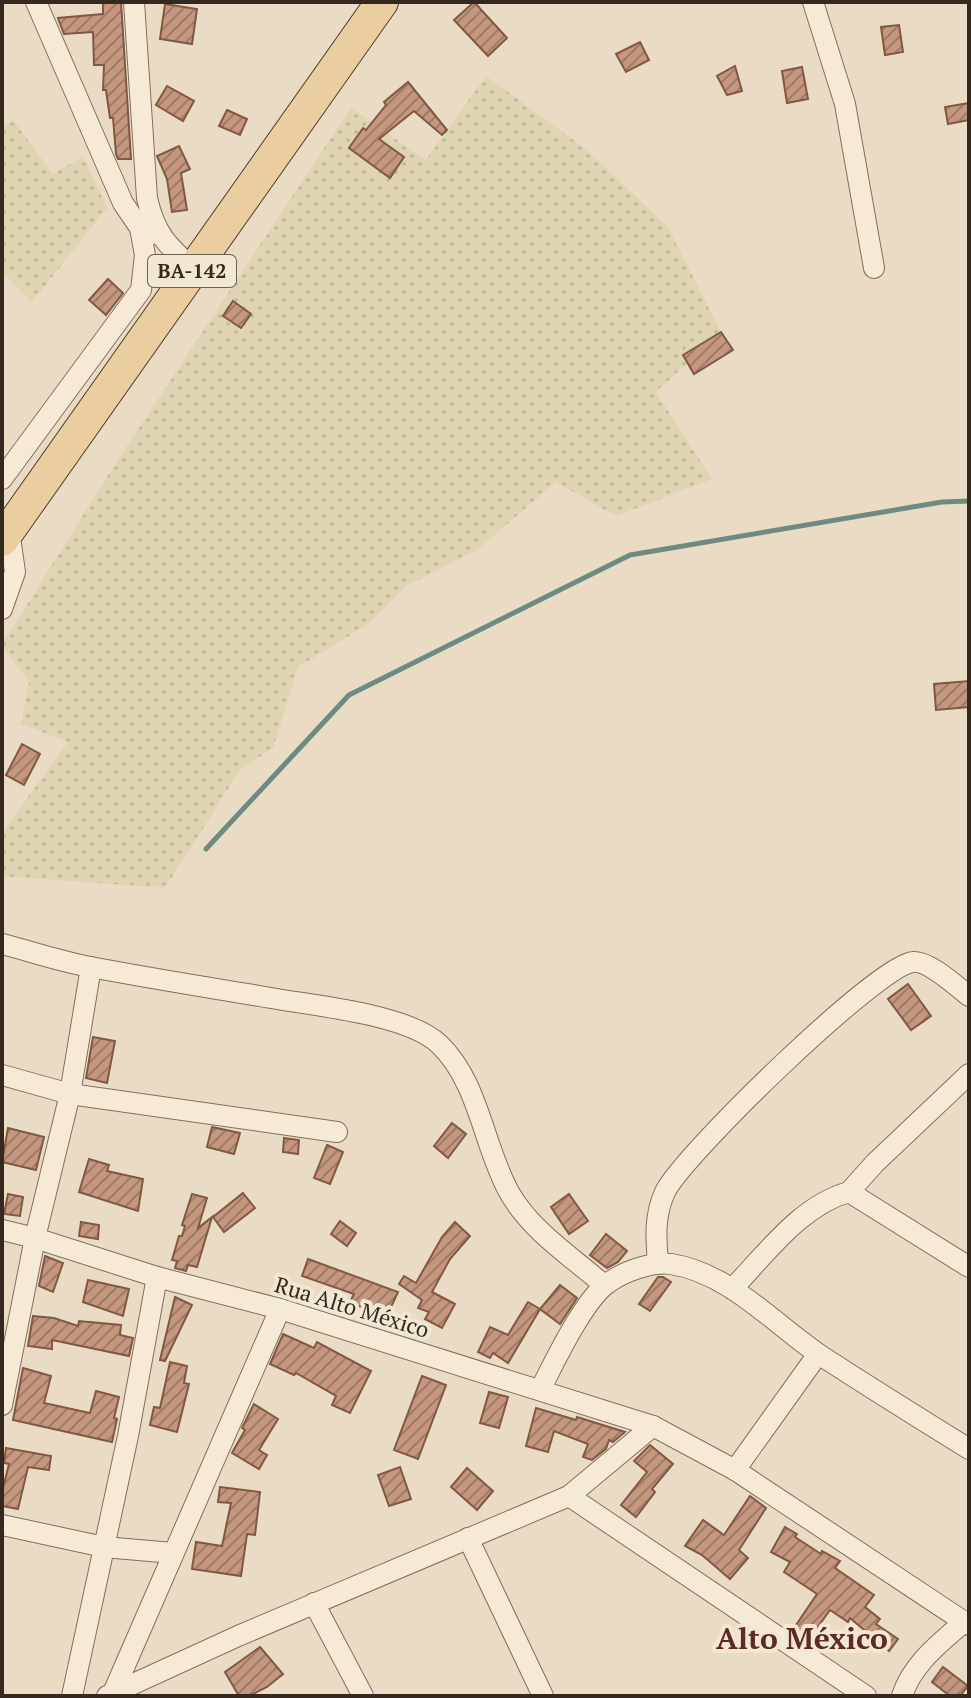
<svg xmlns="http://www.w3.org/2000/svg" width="971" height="1698" font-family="'PT Serif',serif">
<defs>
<pattern id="farmland-dots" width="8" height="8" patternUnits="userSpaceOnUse" patternTransform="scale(2)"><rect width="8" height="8" fill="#dfd5b3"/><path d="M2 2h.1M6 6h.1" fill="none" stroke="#c0b79a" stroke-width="1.8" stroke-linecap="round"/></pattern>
<pattern id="building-hatch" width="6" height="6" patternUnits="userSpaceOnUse" patternTransform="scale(2)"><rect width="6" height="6" fill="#c5977e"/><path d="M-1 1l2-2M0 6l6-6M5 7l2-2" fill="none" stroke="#a17b67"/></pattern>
</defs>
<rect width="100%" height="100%" fill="#eadcc4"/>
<g fill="url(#farmland-dots)">
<path d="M 486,76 L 587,150 L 667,226 L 721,332 L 656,392 L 712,479 L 616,516 L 556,482 L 477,550 L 408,585 L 367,625 L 298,667 L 273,748 L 240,770 L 165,888 L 2,876 L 2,833 L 68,742 L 21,724 L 29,682 L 2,645 L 117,461 L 351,108 L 426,160 Z"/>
<path d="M 13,120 L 53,174 L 83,156 L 107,208 L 32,302 L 2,272 L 2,130 Z"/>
</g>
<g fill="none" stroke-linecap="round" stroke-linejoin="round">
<path stroke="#6e8b82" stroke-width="5" d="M 206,849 L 349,695 L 630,555 L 942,502 L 969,501"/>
</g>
<g fill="url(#building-hatch)" stroke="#805844" stroke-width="2">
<path d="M 103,2 L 121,2 L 131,159 L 118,159 L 116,154 L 113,118 L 110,118 L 106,90 L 103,90 L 104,65 L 94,65 L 93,32 L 64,34 L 59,21 L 58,18 L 103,14 Z"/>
<path d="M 474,2 L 507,38 L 488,56 L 454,20 Z"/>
<path d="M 165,4 L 197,9 L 192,44 L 160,39 Z"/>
<path d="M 899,25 L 903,52 L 885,55 L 881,27 Z"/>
<path d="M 640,42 L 649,60 L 626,72 L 616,54 Z"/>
<path d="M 735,66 L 742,91 L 727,95 L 717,76 Z"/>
<path d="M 802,67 L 808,99 L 787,103 L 782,71 Z"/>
<path d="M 408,82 L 447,130 L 442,135 L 414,111 L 379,139 L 404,157 L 390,178 L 349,148 L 363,128 L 366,130 L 386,105 L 384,102 Z"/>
<path d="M 167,86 L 194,101 L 183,121 L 156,105 Z"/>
<path d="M 969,103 L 969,120 L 948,124 L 945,107 Z"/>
<path d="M 227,110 L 247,119 L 240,135 L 219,126 Z"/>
<path d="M 179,146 L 190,169 L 181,173 L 187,210 L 172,212 L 167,179 L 157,156 Z"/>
<path d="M 108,279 L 123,293 L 106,315 L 89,300 Z"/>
<path d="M 233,301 L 251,314 L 241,328 L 223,316 Z"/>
<path d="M 721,332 L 733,350 L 694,374 L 683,355 Z"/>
<path d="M 969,681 L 969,707 L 936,710 L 934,684 Z"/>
<path d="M 22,744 L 40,754 L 24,785 L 6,775 Z"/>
<path d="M 908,984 L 931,1016 L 911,1030 L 888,999 Z"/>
<path d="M 93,1037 L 115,1041 L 107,1083 L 86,1078 Z"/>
<path d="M 452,1123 L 466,1134 L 448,1158 L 434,1146 Z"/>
<path d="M 212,1127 L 240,1133 L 234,1154 L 207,1147 Z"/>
<path d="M 8,1128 L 44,1137 L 36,1170 L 2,1162 Z"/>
<path d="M 284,1138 L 299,1140 L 298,1154 L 283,1152 Z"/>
<path d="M 327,1145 L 343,1152 L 330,1184 L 314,1178 Z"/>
<path d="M 89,1159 L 109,1165 L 107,1171 L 143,1179 L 138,1211 L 79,1192 Z"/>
<path d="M 243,1193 L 255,1208 L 224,1232 L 213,1217 Z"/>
<path d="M 8,1194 L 23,1197 L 20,1216 L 4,1214 Z"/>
<path d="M 192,1194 L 207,1198 L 198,1228 L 212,1217 L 197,1267 L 188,1265 L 186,1271 L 175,1268 L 177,1261 L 172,1260 L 179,1236 L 182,1236 L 185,1226 L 182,1225 Z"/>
<path d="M 569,1194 L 588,1221 L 569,1234 L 551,1207 Z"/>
<path d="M 340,1221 L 356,1233 L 347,1246 L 331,1234 Z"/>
<path d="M 81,1222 L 99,1225 L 98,1239 L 79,1236 Z"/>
<path d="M 455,1222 L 470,1236 L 450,1259 L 432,1292 L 455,1304 L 442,1328 L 425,1319 L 429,1312 L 418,1308 L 422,1300 L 399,1284 L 404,1276 L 416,1283 L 442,1237 Z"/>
<path d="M 606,1234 L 627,1251 L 618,1262 L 607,1268 L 590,1255 Z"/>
<path d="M 45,1256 L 63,1263 L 53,1292 L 39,1286 Z"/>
<path d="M 308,1259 L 398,1292 L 386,1318 L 350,1302 L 354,1294 L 302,1276 Z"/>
<path d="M 658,1277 L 663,1277 L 671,1282 L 650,1311 L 639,1304 Z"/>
<path d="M 88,1280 L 129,1289 L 123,1316 L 83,1302 Z"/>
<path d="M 560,1285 L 577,1298 L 560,1324 L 540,1309 Z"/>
<path d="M 175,1297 L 192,1305 L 165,1361 L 160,1360 Z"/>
<path d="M 528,1302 L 540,1309 L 508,1363 L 493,1353 L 490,1358 L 478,1352 L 490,1327 L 508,1335 Z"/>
<path d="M 33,1316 L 54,1318 L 78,1326 L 79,1321 L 121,1325 L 120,1335 L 133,1338 L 129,1356 L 52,1340 L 52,1349 L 28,1346 Z"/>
<path d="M 283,1334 L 314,1348 L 317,1342 L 371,1371 L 350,1413 L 332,1405 L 336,1396 L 296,1373 L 294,1375 L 270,1364 Z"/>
<path d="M 170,1362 L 187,1366 L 184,1383 L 189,1384 L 177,1432 L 150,1425 L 154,1407 L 160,1408 Z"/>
<path d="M 23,1368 L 51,1376 L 44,1403 L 90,1413 L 96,1391 L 119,1397 L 114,1418 L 117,1419 L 112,1442 L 13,1420 Z"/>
<path d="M 422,1376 L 446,1385 L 418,1459 L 394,1450 Z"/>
<path d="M 489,1392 L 508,1397 L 499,1428 L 480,1423 Z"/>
<path d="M 254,1404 L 278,1419 L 259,1450 L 267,1455 L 259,1469 L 232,1453 L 245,1430 L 242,1428 Z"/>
<path d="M 536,1408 L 576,1420 L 577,1417 L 625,1432 L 613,1442 L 609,1440 L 606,1449 L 592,1460 L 583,1457 L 588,1444 L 554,1431 L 548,1452 L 526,1446 Z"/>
<path d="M 650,1445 L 673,1464 L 652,1489 L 655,1492 L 636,1517 L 621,1505 L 647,1472 L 634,1461 Z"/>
<path d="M 6,1448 L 51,1456 L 49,1470 L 28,1467 L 18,1509 L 2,1506 L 2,1492 L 9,1464 L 4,1463 Z"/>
<path d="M 400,1467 L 411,1499 L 389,1506 L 378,1475 Z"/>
<path d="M 467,1468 L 493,1491 L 477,1510 L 451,1487 Z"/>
<path d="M 220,1487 L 260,1492 L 255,1535 L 247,1534 L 241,1576 L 192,1569 L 196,1542 L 222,1546 L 231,1503 L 218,1502 Z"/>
<path d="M 750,1496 L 766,1508 L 739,1550 L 748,1558 L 730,1579 L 702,1555 L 685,1546 L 703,1520 L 724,1535 Z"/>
<path d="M 785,1527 L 797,1534 L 795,1537 L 821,1554 L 822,1551 L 840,1561 L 835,1568 L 874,1595 L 865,1607 L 880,1619 L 876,1624 L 898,1639 L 889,1651 L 850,1618 L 848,1622 L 830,1610 L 817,1628 L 813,1625 L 806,1636 L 794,1628 L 817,1594 L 784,1572 L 790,1562 L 771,1552 Z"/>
<path d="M 260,1647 L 283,1674 L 267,1687 L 249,1696 L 239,1696 L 225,1672 Z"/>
<path d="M 943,1667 L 968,1686 L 960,1696 L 950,1696 L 932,1682 Z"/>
</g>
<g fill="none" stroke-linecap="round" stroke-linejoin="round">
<defs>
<g id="minor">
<path d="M 36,2 L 123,203 L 140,228 L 149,235"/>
<path d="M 134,2 L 147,198 C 155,234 167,245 193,269"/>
<path d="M 813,2 L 845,104 L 874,268"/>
<path d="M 2,479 L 141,290 L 145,255 L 140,228"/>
<path d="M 2,609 L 15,572 L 9,530"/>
<path d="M 2,944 C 33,952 65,963 96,968 C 154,979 212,988 271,998 C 315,1006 407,1014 439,1044 C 479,1082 483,1145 509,1192 C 530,1230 572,1257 604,1285"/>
<path d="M 2,1075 L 70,1094 L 337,1132"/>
<path d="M 849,1192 L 875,1163 L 969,1074"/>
<path d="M 2,1230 L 35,1238 L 157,1277 L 280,1309 L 653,1426 L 735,1470 L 969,1625"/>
<path d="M 658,1264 C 656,1238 654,1216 665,1192 C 682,1156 878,965 913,962 C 928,960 956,986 969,996"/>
<path d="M 732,1289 C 766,1254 801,1205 849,1192 L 969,1267"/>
<path d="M 540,1390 C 554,1363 584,1299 608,1283 C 623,1272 652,1261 671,1264 C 729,1273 773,1323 820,1355 C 869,1387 919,1418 969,1449"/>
<path d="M 2,1405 L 35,1238 L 70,1094 L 91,967"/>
<path d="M 735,1470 L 818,1354"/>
<path d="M 569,1496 L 866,1696"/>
<path d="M 2,1525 L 104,1547 L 173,1553"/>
<path d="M 468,1538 L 543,1696"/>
<path d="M 314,1603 L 363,1696"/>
<path d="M 113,1693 L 280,1309"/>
<path d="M 72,1696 L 128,1436 L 157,1277"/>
<path d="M 107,1696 L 238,1636 L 569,1496 L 653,1426"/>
<path d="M 902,1696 C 912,1664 940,1643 964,1622"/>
</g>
<path id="primary" d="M 2,540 L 382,2"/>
</defs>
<use href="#minor" stroke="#836e5c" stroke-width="22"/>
<use href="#primary" stroke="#513d30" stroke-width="34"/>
<use href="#minor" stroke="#f6ead7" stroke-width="20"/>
<use href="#primary" stroke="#eace9f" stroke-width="32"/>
</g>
<g text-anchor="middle" stroke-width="8" stroke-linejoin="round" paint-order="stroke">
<rect fill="#f2e7d3" stroke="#6d6155" stroke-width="2" x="148" y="255" width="88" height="32" rx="6"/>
<g font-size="20" font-weight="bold" fill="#34281f">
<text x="192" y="278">BA-142</text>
</g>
<g font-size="22" fill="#34281f" stroke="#f2e7d3">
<text transform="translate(352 1307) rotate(17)" y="8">Rua Alto México</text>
</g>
<g font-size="30" font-weight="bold" fill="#5d2b22" stroke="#f2e7d3">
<text x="802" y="1649">Alto México</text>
</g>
</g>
<rect width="971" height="1698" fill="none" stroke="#34281f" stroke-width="8"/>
</svg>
